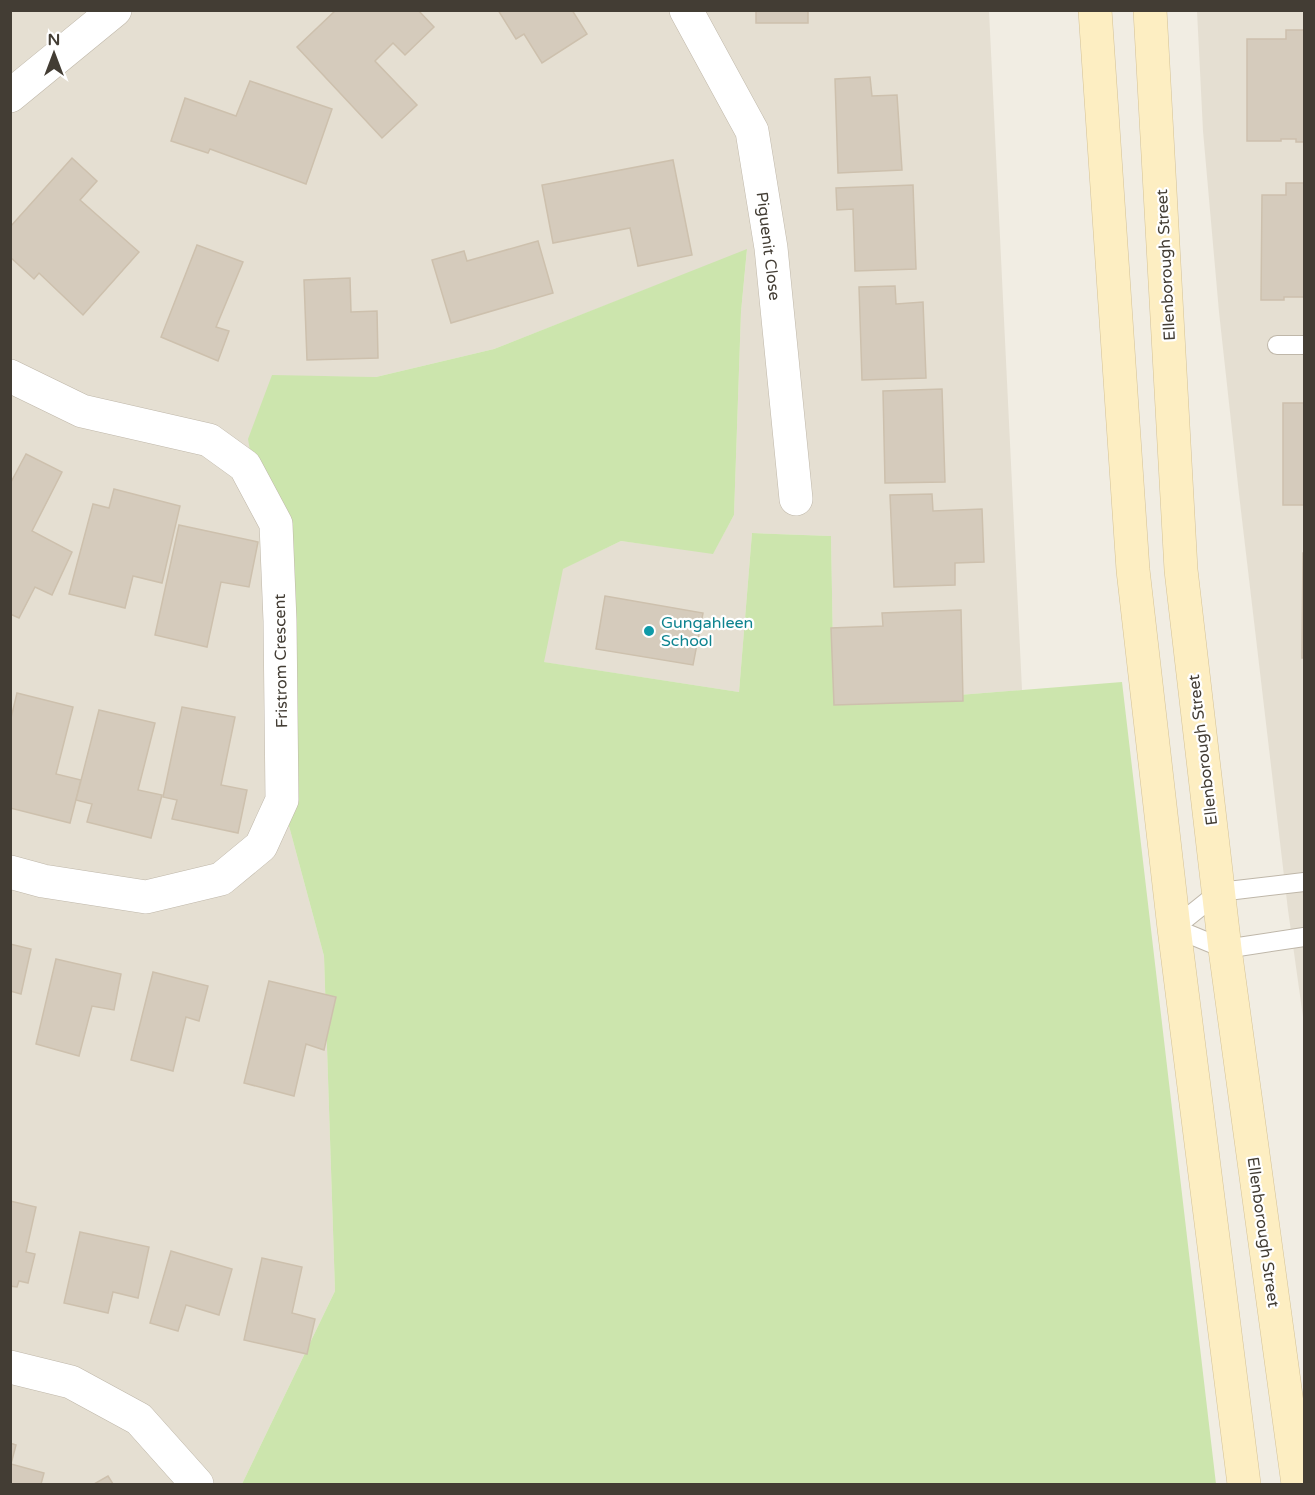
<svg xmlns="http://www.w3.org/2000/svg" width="1315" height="1495" font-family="'Varela Round',sans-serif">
<rect width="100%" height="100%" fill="#f1ede3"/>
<g fill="#e5dfd2">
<path d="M 10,11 L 989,11 L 1022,690 L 834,705 L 831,536 L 752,533 L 739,692 L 543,662 L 562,569 L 621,541 L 713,553 L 734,515 L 741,312 L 747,250 L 494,349 L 376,377 L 272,376 L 280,621 L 282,800 L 324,956 L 335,1291 L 242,1484 L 11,1484 Z"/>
<path d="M 1197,11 L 1304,11 L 1304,1024 L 1288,910 L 1239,494 L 1219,312 L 1203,131 Z"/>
</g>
<path fill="#cce5ad" d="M 747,249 L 741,312 L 734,515 L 713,554 L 621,541 L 563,569 L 544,662 L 739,692 L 752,533 L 831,536 L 834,705 L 1122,682 L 1216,1484 L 242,1484 L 335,1291 L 324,956 L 282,800 L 280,621 L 248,439 L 272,375 L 376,377 L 494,349 Z"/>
<g fill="#d5cbbc" stroke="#cdc0ad" stroke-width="1.5">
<path d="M 336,10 L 418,10 L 434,27 L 405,55 L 393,43 L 375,61 L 417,105 L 382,138 L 297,47 Z"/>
<path d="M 498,10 L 572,10 L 587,34 L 542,63 L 524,34 L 516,39 Z"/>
<rect x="756" y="10" width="52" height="13"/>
<path d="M 1286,30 L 1304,30 L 1304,142 L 1296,142 L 1296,139 L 1281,139 L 1281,141 L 1247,141 L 1247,39 L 1286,39 Z"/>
<path d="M 870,77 L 872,96 L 897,95 L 902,170 L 838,173 L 835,79 Z"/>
<path d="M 250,81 L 332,109 L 306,184 L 210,149 L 208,153 L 171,141 L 185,98 L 236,116 Z"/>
<path d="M 72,158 L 97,181 L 80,200 L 139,252 L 83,315 L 39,273 L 34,279 L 10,257 L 10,227 Z"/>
<path d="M 673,160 L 692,255 L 638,266 L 630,228 L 553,243 L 542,185 Z"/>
<path d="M 1286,183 L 1304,183 L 1304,297 L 1284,297 L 1284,300 L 1261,300 L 1262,195 L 1286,195 Z"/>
<path d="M 913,185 L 916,269 L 855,271 L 853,209 L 837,210 L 836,188 Z"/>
<path d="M 538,241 L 553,293 L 451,323 L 432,260 L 464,251 L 467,261 Z"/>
<path d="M 197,245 L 243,262 L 216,327 L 229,331 L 218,361 L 161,337 Z"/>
<path d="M 350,278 L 351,312 L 377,311 L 378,358 L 307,360 L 304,280 Z"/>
<path d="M 895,286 L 896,304 L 923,302 L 926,378 L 862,380 L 859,287 Z"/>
<path d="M 942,389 L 945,482 L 885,483 L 883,391 Z"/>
<rect x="1283" y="403" width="21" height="102"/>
<path d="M 26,454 L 62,472 L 32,531 L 72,552 L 52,595 L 35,587 L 19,618 L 10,614 L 10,484 Z"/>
<path d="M 114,489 L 180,506 L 162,583 L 133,576 L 125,608 L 69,594 L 93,504 L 109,508 Z"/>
<path d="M 932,494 L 933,511 L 982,509 L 984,562 L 955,563 L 955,585 L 894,587 L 890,495 Z"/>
<path d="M 179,525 L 258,542 L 249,587 L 221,582 L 207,647 L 155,635 Z"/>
<path d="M 1303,553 L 1304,553 L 1304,658 L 1302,658 Z"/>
<path d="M 605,596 L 703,613 L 693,665 L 596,649 Z"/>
<path d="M 961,610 L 963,701 L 834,705 L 831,628 L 883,626 L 882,613 Z"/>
<path d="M 17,693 L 73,707 L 56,774 L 81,780 L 70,823 L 10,808 L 10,722 Z"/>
<path d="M 182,707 L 235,717 L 221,785 L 247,790 L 238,833 L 172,819 L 177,800 L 163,797 Z"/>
<path d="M 99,710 L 155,723 L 138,790 L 162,795 L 151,838 L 87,822 L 92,804 L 76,800 Z"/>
<path d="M 10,944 L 31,949 L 21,994 L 10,991 Z"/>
<path d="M 56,959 L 121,974 L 114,1010 L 92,1006 L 79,1056 L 36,1044 Z"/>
<path d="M 153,972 L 208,986 L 199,1021 L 186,1017 L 173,1071 L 131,1060 Z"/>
<path d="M 269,981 L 336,997 L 324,1050 L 306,1044 L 294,1096 L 244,1083 Z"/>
<path d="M 10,1201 L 36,1207 L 26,1252 L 35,1254 L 28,1283 L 19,1281 L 17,1287 L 10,1286 Z"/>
<path d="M 80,1232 L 149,1247 L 138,1298 L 113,1292 L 108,1313 L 64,1303 Z"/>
<path d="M 171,1251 L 232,1269 L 219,1315 L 186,1305 L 178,1331 L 150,1323 Z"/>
<path d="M 262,1258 L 302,1267 L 292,1313 L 315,1319 L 307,1354 L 244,1340 Z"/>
<path d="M 10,1443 L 16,1445 L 11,1464 L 44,1473 L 41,1484 L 10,1484 Z"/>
<path d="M 108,1476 L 113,1484 L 94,1484 Z"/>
</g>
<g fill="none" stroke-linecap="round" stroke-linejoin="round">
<defs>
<g id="service">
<path d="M 1277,345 L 1304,345"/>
<path d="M 1304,882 L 1219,892 L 1174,928 L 1225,949 L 1304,937"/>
</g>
<g id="minor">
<path d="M 686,10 L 752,131 L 771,248 L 796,499"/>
<path d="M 10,376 L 82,411 L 209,440 L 245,466 L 276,524 L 280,621 L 282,800 L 261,846 L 221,879 L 146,897 L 43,881 L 10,872"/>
<path d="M 10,1367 L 71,1382 L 139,1419 L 197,1484"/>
</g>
<path id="tertiary" d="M 10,96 L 115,10"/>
<g id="secondary">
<path d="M 1095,10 L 1133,570 L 1174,928 L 1244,1484"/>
<path d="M 1150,10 L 1181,570 L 1225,949 L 1298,1484"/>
</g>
</defs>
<use href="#service" stroke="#bfb7a9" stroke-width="20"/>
<use href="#minor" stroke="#bfb7a9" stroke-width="34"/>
<use href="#tertiary" stroke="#bfb7a9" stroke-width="34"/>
<use href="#secondary" stroke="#d4c296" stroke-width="34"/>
<use href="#service" stroke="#fff" stroke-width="18"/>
<use href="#minor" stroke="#fff" stroke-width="33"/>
<use href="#tertiary" stroke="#fff" stroke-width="33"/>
<use href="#secondary" stroke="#fdeec2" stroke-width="33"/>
</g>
<circle fill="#0f9aa8" stroke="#fff" stroke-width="2" cx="649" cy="631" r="6"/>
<g text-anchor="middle" stroke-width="4.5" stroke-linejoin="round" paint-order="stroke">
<g font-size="16" fill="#433d34" stroke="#fff">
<text transform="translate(769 246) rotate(83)" y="6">Piguenit Close</text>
<text transform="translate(1165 265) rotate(-93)" y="6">Ellenborough Street</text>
<text transform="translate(280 661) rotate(-91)" y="6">Fristrom Crescent</text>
<text transform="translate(1202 750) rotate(-97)" y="6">Ellenborough Street</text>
<text transform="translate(1264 1232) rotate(82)" y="6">Ellenborough Street</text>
</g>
<g font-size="16" fill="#0d838f" stroke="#fff" text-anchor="start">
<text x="661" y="628">Gungahleen<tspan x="661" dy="18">School</tspan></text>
</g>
</g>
<rect width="1315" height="1495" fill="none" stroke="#433d34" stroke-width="24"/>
<g transform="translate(54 54)" stroke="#ffffff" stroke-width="4.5" paint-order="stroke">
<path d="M0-4.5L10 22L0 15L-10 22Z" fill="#433d34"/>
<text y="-9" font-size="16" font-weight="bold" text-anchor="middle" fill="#433d34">N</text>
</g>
</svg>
